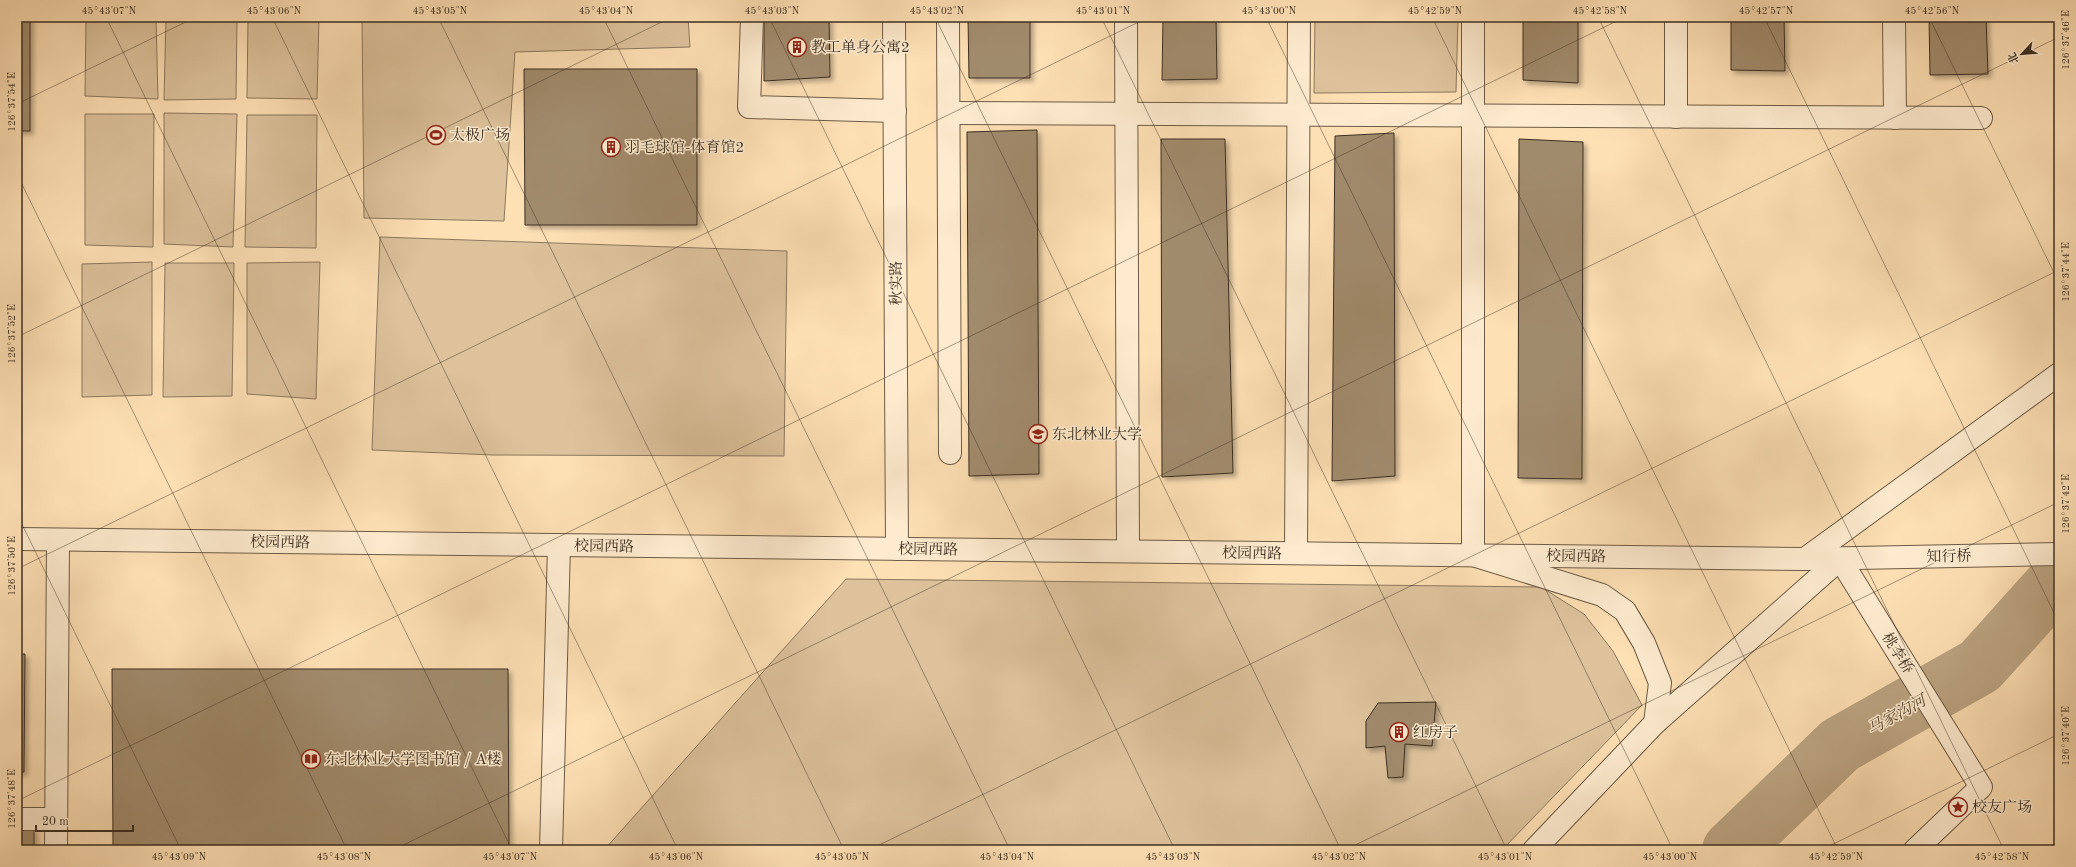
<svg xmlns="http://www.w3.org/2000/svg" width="2076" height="867" font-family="'Old Standard TT','Noto Serif SC',serif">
<defs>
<filter id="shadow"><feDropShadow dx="3.5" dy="3.5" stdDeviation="2" flood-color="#0004"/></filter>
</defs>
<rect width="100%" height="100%" fill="#fee0b5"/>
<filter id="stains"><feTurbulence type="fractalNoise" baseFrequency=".005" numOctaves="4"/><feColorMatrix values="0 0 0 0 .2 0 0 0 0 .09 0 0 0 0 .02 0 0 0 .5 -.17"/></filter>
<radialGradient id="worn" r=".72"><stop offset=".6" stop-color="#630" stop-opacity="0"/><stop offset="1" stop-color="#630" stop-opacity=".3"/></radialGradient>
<g fill="#ddc29c" stroke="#8c785e">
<path d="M 86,17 L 156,17 L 158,99 L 85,96 Z"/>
<path d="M 166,17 L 237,17 L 236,99 L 164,100 Z"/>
<path d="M 248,17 L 319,17 L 317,99 L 247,98 Z"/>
<path d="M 362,17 L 688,17 L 690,47 L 515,52 L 504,221 L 364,218 Z"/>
<path d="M 1315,17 L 1458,17 L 1456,92 L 1314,93 Z"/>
<path d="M 164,113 L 237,114 L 233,247 L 164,244 Z"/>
<path d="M 85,114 L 154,114 L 153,247 L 85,245 Z"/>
<path d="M 247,115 L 317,115 L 316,248 L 245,247 Z"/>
<path d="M 380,237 L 787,251 L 784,456 L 493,455 L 372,450 Z"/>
<path d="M 152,262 L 152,395 L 82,397 L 82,264 Z"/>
<path d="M 320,262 L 316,399 L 247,394 L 247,263 Z"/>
<path d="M 165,263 L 234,263 L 232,396 L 163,397 Z"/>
<path d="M 846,579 L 1541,587 L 1584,614 L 1613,651 L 1642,705 L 1502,850 L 604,850 Z"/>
</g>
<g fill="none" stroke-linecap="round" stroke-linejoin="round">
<path stroke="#bca482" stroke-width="58" d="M 1731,850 L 1840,745 L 1980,666 L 2059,578"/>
</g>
<g fill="#a18b6d" stroke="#3c2f20" filter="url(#shadow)">
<rect x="17" y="17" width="13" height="114"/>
<path d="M 764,17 L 829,17 L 830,77 L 764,81 Z"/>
<path d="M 968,17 L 1030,17 L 1030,78 L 969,78 Z"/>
<path d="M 1163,17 L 1216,17 L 1217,79 L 1162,80 Z"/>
<path d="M 1523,17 L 1578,17 L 1578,83 L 1523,80 Z"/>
<path d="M 1731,17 L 1784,17 L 1785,71 L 1731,70 Z"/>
<path d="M 1929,17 L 1986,17 L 1988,74 L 1930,75 Z"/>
<path d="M 524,69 L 697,69 L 697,225 L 525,225 Z"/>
<path d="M 1037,130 L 1039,474 L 969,476 L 967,132 Z"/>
<path d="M 1394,133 L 1395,476 L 1332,481 L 1335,136 Z"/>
<path d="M 1161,139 L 1225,139 L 1233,473 L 1162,477 Z"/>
<path d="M 1519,139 L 1583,142 L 1582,479 L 1518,478 Z"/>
<path d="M 17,654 L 25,654 L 24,772 L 17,773 Z"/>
<path d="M 112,669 L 508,669 L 509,850 L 113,850 Z"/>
<path d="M 1436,702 L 1432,746 L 1405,744 L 1403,777 L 1388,778 L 1385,746 L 1366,748 L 1366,721 L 1378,703 Z"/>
<rect x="17" y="829" width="17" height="21"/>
</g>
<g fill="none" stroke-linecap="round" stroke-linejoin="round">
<defs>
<g id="minor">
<path d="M 752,17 L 749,107 L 895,111"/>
<path d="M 894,17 L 897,549"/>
<path d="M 948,17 L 950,453"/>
<path d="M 1126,17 L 1128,551"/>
<path d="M 1473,17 L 1473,555 L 1602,595 L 1625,611 L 1644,643 L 1660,683 L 1655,723"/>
<path d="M 1676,17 L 1676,117"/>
<path d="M 1894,17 L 1895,118"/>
<path d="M 950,113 L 1981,118"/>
<path d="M 17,539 L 1805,559 L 2059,554"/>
<path d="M 1296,553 L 1299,17"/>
<path d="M 1805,559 L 2059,374"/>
<path d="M 1840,559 L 1981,787 L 1915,850"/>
<path d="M 17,819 L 56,819"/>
<path d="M 56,850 L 58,540"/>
<path d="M 551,850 L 559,545"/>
<path d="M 1534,850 L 1655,723 L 1840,559"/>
</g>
</defs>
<use href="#minor" stroke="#6c5b45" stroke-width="24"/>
<use href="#minor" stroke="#feebcf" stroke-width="22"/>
</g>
<path fill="none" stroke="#3c2f20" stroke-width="1" stroke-opacity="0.45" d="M 106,17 L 512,850M 272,17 L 678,850M 438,17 L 844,850M 603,17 L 1010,850M 769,17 L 1175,850M 935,17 L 1341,850M 1101,17 L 1507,850M 1266,17 L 1673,850M 1432,17 L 1838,850M 1598,17 L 2004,850M 1764,17 L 2059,623M 1929,17 L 2059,283M 17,104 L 196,17M 17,174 L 347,850M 17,337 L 672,17M 17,514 L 181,850M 17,569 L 1149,17M 17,801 L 1625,17M 393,850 L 2059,37M 869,850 L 2059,270M 1345,850 L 2059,502M 1821,850 L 2059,734"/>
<defs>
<symbol id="building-ring" viewBox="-11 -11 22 22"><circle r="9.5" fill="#feebcf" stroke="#8f2418" stroke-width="1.5"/><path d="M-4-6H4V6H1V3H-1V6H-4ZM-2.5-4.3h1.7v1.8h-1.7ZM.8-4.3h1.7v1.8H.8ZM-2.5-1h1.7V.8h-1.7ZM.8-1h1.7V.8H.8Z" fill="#8f2418"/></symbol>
<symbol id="stadium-ring" viewBox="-11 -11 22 22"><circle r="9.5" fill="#feebcf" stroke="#8f2418" stroke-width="1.5"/><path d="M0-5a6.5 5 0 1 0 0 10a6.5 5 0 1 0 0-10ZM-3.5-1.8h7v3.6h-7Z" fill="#8f2418"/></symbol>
<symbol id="university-ring" viewBox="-11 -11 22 22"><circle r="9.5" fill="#feebcf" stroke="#8f2418" stroke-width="1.5"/><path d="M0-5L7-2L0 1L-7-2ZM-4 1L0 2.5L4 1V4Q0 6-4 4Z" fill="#8f2418"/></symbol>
<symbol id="library-ring" viewBox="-11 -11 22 22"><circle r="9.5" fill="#feebcf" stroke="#8f2418" stroke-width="1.5"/><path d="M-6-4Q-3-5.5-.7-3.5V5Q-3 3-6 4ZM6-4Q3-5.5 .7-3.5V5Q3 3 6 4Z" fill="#8f2418"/></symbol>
<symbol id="sight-ring" viewBox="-11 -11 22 22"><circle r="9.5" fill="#feebcf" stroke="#8f2418" stroke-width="1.5"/><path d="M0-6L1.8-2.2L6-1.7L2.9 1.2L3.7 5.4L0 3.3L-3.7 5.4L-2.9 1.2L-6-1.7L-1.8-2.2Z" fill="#8f2418"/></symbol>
</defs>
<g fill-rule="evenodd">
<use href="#building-ring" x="786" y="36" width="22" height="22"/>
<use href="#stadium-ring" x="425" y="124" width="22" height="22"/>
<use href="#building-ring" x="600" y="136" width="22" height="22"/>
<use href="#university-ring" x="1027" y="423" width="22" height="22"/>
<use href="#building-ring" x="1388" y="721" width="22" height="22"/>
<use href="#library-ring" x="300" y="748" width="22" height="22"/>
<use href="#sight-ring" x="1947" y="796" width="22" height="22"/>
</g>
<g text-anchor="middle" stroke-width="3" stroke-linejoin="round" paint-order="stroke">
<g font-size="15" fill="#3c2f20" stroke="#feebcf" text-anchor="start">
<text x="811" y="52">教工单身公寓2</text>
<text x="450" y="140">太极广场</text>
<text x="625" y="152">羽毛球馆-体育馆2</text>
<text x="1052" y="439">东北林业大学</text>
<text x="1413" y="737">红房子</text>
<text x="325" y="764">东北林业大学图书馆 / A楼</text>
<text x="1972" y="812">校友广场</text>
</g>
<g font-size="15" fill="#3c2f20" stroke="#feebcf">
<text transform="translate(896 283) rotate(-90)" y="5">秋实路</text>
<text transform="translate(280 542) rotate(1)" y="5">校园西路</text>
<text transform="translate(604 546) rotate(1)" y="5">校园西路</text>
<text transform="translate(928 549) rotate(1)" y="5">校园西路</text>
<text transform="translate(1252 553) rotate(1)" y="5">校园西路</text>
<text transform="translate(1576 556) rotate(1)" y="5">校园西路</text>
<text transform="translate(1949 556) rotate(-1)" y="5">知行桥</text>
<text transform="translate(1898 653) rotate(58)" y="5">桃李桥</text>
</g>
<g font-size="16" font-style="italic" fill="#5c4c38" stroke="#feebcf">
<text transform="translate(1896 714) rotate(-29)" y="6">马家沟河</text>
</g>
</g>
<rect width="2076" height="867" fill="none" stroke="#fee0b5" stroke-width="44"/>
<g transform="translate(2022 54) rotate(244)" stroke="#feebcf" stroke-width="3" paint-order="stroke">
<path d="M0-3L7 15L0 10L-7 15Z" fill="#3c2f20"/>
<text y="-6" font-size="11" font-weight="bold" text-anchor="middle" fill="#3c2f20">北</text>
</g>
<path d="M36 825v6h97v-6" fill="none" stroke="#3c2f20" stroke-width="2"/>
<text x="42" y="825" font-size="12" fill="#3c2f20" stroke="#feebcf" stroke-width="3" paint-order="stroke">20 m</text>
<rect x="22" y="22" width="2032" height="823" fill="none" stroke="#3c2f20" stroke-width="1.5"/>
<g font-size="10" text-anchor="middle" fill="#3c2f20">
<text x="109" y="14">45°43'07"N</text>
<text x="274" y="14">45°43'06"N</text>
<text x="440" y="14">45°43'05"N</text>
<text x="606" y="14">45°43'04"N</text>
<text x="772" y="14">45°43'03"N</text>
<text x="937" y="14">45°43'02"N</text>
<text x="1103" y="14">45°43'01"N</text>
<text x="1269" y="14">45°43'00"N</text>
<text x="1435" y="14">45°42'59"N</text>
<text x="1600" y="14">45°42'58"N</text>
<text x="1766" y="14">45°42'57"N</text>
<text x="1932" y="14">45°42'56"N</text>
<text transform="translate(2065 40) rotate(-90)" y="4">126°37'46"E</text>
<text transform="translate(11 102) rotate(-90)" y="4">126°37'54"E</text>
<text transform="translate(2065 272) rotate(-90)" y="4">126°37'44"E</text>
<text transform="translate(11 334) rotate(-90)" y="4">126°37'52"E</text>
<text transform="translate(2065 504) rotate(-90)" y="4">126°37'42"E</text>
<text transform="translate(11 566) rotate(-90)" y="4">126°37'50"E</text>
<text transform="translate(2065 736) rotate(-90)" y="4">126°37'40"E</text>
<text transform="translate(11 799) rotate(-90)" y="4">126°37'48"E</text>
<text x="179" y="860">45°43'09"N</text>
<text x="344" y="860">45°43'08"N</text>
<text x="510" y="860">45°43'07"N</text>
<text x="676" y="860">45°43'06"N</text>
<text x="842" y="860">45°43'05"N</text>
<text x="1007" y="860">45°43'04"N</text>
<text x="1173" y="860">45°43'03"N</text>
<text x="1339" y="860">45°43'02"N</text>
<text x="1505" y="860">45°43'01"N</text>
<text x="1670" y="860">45°43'00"N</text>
<text x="1836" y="860">45°42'59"N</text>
<text x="2002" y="860">45°42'58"N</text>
</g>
<rect width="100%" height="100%" filter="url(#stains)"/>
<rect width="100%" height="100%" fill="url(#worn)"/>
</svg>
